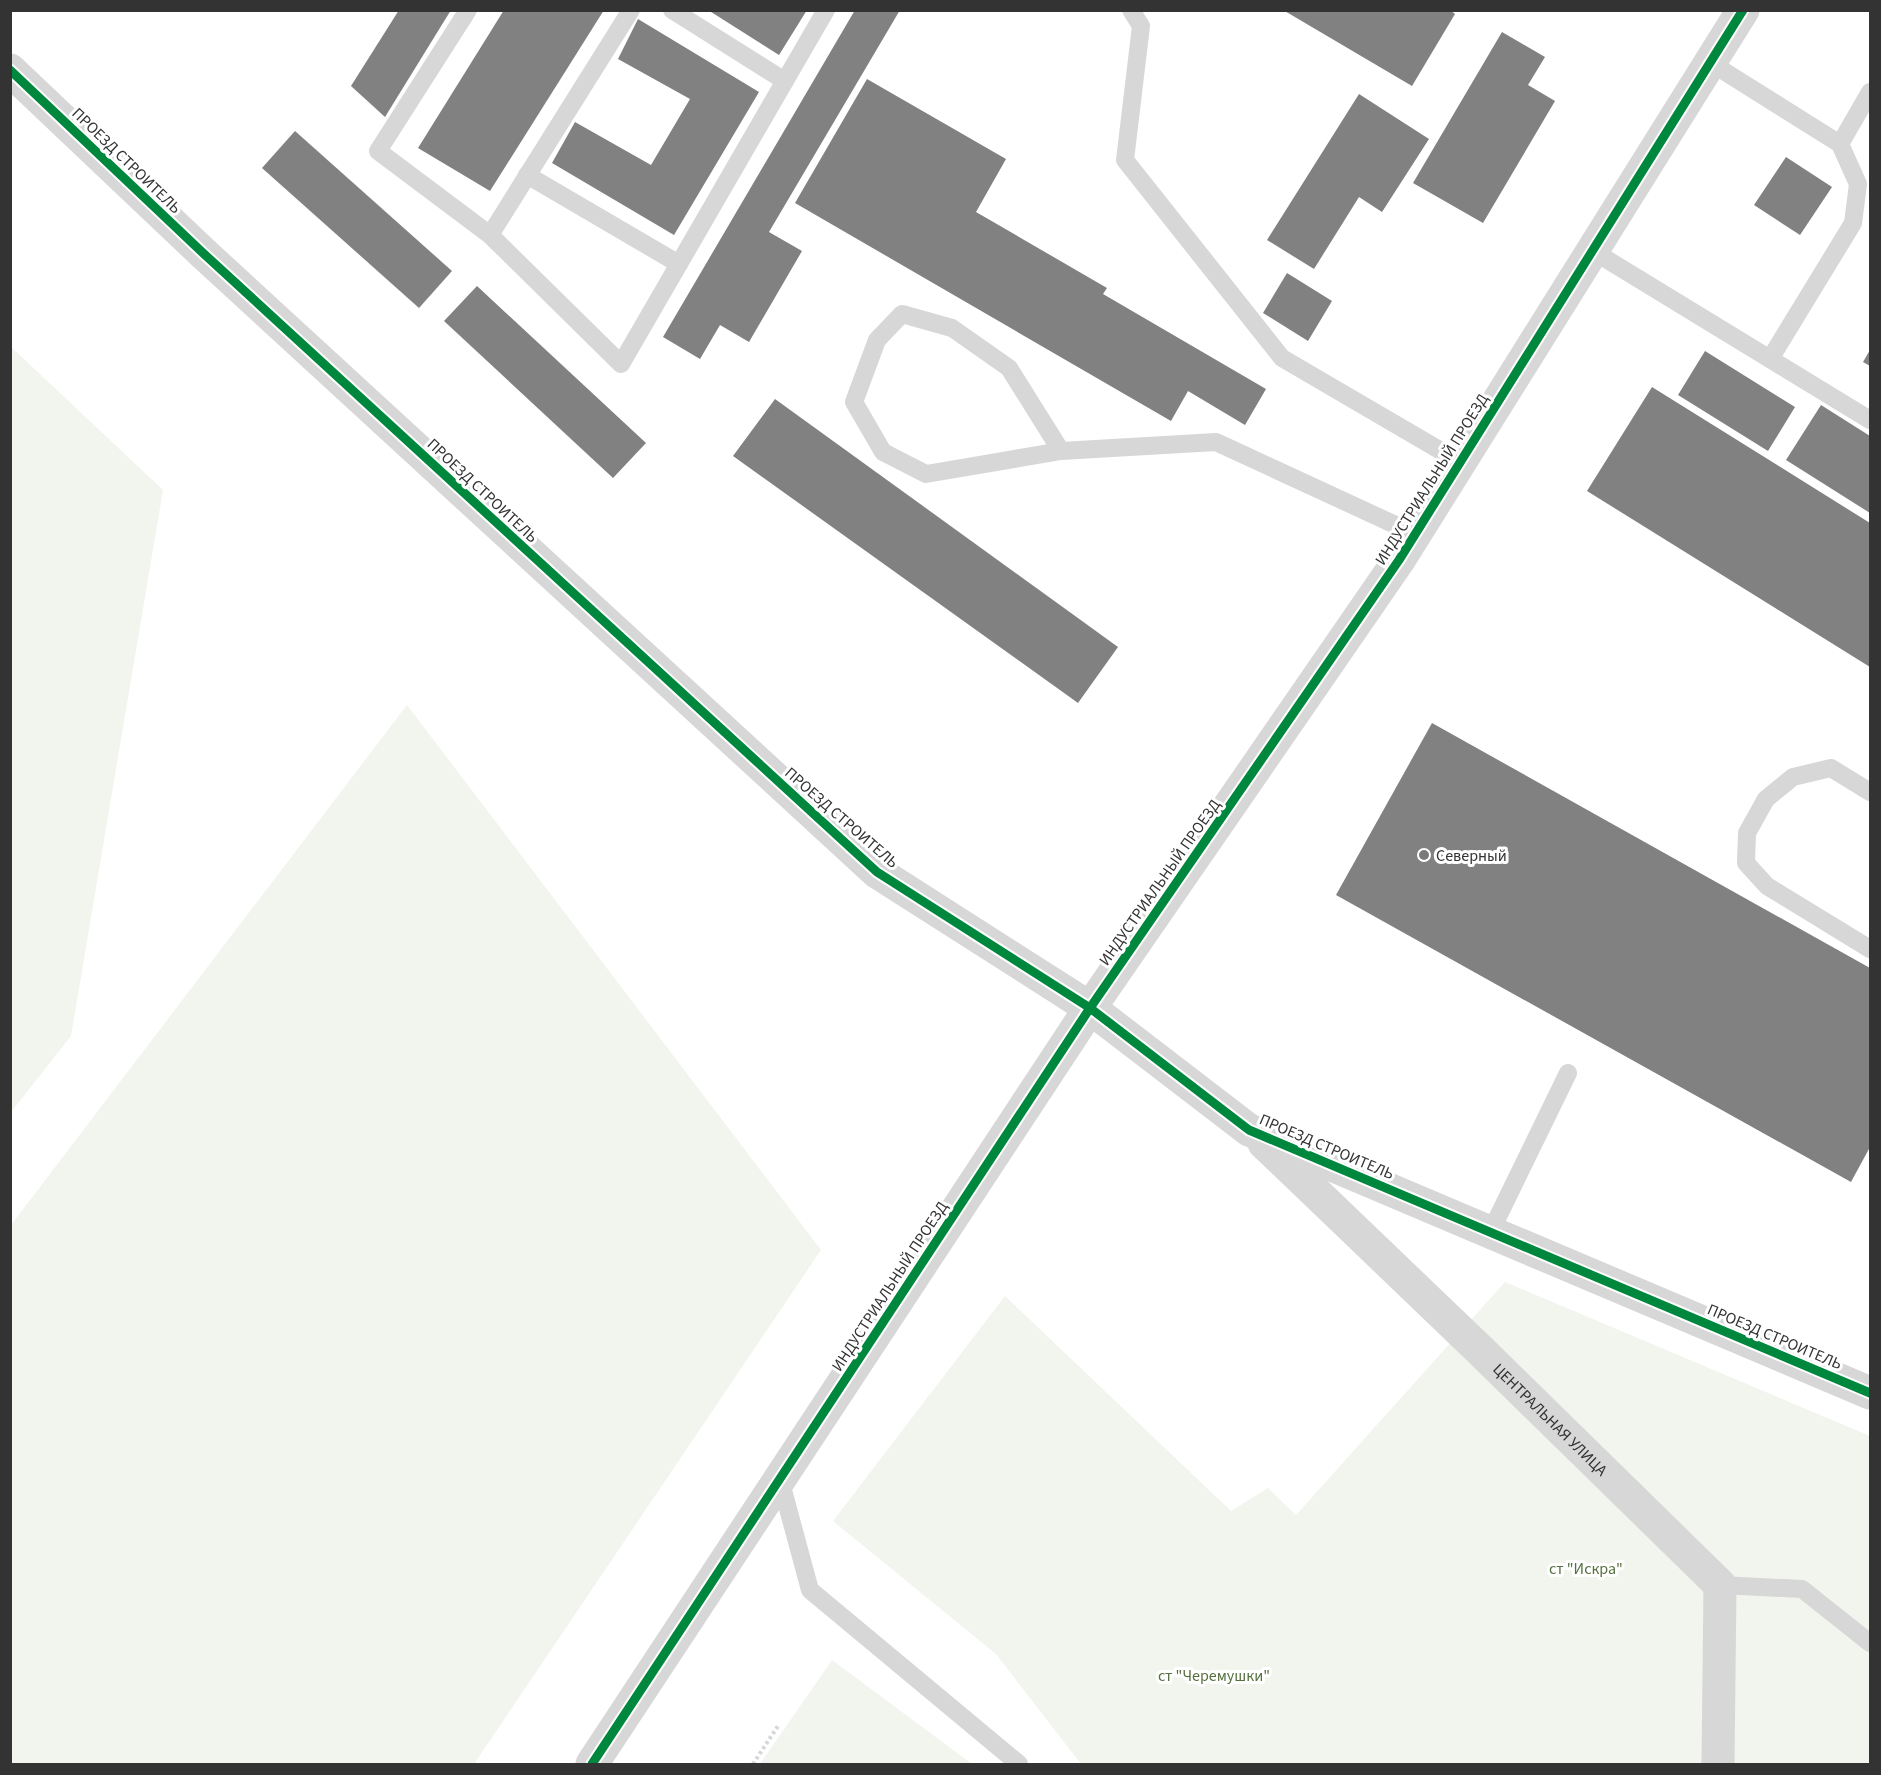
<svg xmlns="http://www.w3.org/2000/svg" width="1881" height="1775" font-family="'Source Sans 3',sans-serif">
<rect width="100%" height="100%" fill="#fff"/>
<g fill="#f1f5ed">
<path d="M 10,346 L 163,490 L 71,1036 L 11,1112 Z"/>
<path d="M 407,705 L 821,1250 L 474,1764 L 11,1764 L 11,1225 Z"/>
<path d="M 1505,1282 L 1870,1436 L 1870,1764 L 1081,1764 L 996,1654 L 833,1521 L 1005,1296 L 1231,1511 L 1268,1488 L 1296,1515 Z"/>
<path d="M 832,1660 L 972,1764 L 760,1764 Z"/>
</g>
<g fill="#818181">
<path d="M 399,10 L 451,10 L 385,117 L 351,86 Z"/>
<path d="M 504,10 L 604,10 L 490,191 L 418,148 Z"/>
<path d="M 708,10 L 807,10 L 779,55 Z"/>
<path d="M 855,10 L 900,10 L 769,232 L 802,251 L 749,342 L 720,325 L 700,359 L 663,337 Z"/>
<path d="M 1283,10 L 1450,10 L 1455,14 L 1412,86 Z"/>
<path d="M 638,19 L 759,92 L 674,235 L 552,163 L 575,122 L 651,165 L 690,99 L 618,59 Z"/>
<path d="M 1502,32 L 1545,57 L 1528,85 L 1555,101 L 1483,223 L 1413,183 Z"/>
<path d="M 867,79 L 1006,159 L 976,212 L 1107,288 L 1103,294 L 1266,389 L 1245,425 L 1188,391 L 1171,421 L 795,203 Z"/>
<path d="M 1359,94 L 1429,139 L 1382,212 L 1359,197 L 1314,269 L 1267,240 Z"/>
<path d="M 295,131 L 452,271 L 419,308 L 262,168 Z"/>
<path d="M 1786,157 L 1832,187 L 1800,235 L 1754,205 Z"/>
<path d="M 1287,273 L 1332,301 L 1308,341 L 1263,313 Z"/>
<path d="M 477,286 L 646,443 L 613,478 L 444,321 Z"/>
<path d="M 1870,350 L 1870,366 L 1863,362 Z"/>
<path d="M 1705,351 L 1795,407 L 1768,451 L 1678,395 Z"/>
<path d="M 1652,387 L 1870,523 L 1870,667 L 1587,491 Z"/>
<path d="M 775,399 L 1118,647 L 1078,703 L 733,456 Z"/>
<path d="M 1821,405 L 1870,436 L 1870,513 L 1786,460 Z"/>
<path d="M 1432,723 L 1870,968 L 1870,1147 L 1851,1182 L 1336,895 Z"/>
</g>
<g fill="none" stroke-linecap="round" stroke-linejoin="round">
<path stroke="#d6d6d6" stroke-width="4" stroke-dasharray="3 3" stroke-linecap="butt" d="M 753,1764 L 778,1726"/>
<g stroke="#d7d7d7" stroke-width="18">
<path d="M 468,10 L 378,151 L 490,235 L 631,10"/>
<path d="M 672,10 L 785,81"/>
<path d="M 1131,10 L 1141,26 L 1125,160 L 1282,358 L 1460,462"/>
<path d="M 1711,63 L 1840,144 L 1858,184 L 1853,223 L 1770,359"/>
<path d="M 1840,144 L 1870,92"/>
<path d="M 527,175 L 679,264"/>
<path d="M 490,235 L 621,364 L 826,10"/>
<path d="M 1593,251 L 1870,420"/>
<path d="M 1061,451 L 1009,368 L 952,328 L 902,314 L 877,340 L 854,402 L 883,452 L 926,474 L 1061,451 L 1216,442 L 1415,534"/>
<path d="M 1870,792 L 1831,768 L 1793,777 L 1766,799 L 1747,833 L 1746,863 L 1767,886 L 1870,949"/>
<path d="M 1491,1231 L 1568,1073"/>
<path d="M 780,1479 L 810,1590 L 1019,1764"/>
<path d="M 1720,1585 L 1802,1589 L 1870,1643"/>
</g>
<g stroke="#d7d7d7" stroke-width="33">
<path d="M 1090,1008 L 1249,1130 L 1870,1393"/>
<path id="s1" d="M 1264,1143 L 1481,1351 L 1720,1585 L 1718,1764"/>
</g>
<g stroke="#d7d7d7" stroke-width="33">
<path d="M 10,70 L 203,253 L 877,872 L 1090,1008"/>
<path d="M 592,1764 L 1090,1008 L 1399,560 L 1743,10"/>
</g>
<defs>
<g id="cycleway">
<path d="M 10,70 L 203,253 L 877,872 L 1090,1008 L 1249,1130 L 1870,1393"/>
<path d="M 592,1764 L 1090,1008 L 1399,560 L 1743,10"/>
</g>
</defs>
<use href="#cycleway" stroke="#fff" stroke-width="13"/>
<use href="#cycleway" stroke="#00873e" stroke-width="9"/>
</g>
<circle fill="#7a7a7a" stroke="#fff" stroke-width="2" cx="1424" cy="855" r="6"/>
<g text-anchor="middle" stroke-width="6" stroke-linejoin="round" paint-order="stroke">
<g font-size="16" fill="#333" stroke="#fff">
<text transform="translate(127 160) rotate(44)" y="6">ПРОЕЗД СТРОИТЕЛЬ</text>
<text transform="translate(1431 479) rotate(-58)" y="6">ИНДУСТРИАЛЬНЫЙ ПРОЕЗД</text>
<text transform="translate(483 490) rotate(43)" y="6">ПРОЕЗД СТРОИТЕЛЬ</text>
<text transform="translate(842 817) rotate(41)" y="6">ПРОЕЗД СТРОИТЕЛЬ</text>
<text transform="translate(1159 882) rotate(-55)" y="6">ИНДУСТРИАЛЬНЫЙ ПРОЕЗД</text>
<text transform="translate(1327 1146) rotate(23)" y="6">ПРОЕЗД СТРОИТЕЛЬ</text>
<text transform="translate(889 1286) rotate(-57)" y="6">ИНДУСТРИАЛЬНЫЙ ПРОЕЗД</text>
<text transform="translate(1775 1336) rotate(23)" y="6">ПРОЕЗД СТРОИТЕЛЬ</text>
<text dy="6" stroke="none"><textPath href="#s1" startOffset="398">ЦЕНТРАЛЬНАЯ УЛИЦА</textPath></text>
</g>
<g font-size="16" fill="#333" stroke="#fff" text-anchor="start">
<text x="1436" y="861">Северный</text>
</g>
<g font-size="16" fill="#56703f" stroke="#fff">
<text x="1586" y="1574">ст "Искра"</text>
<text x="1214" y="1681">ст "Черемушки"</text>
</g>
</g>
<rect width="1881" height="1775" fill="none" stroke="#333333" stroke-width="24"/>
</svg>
